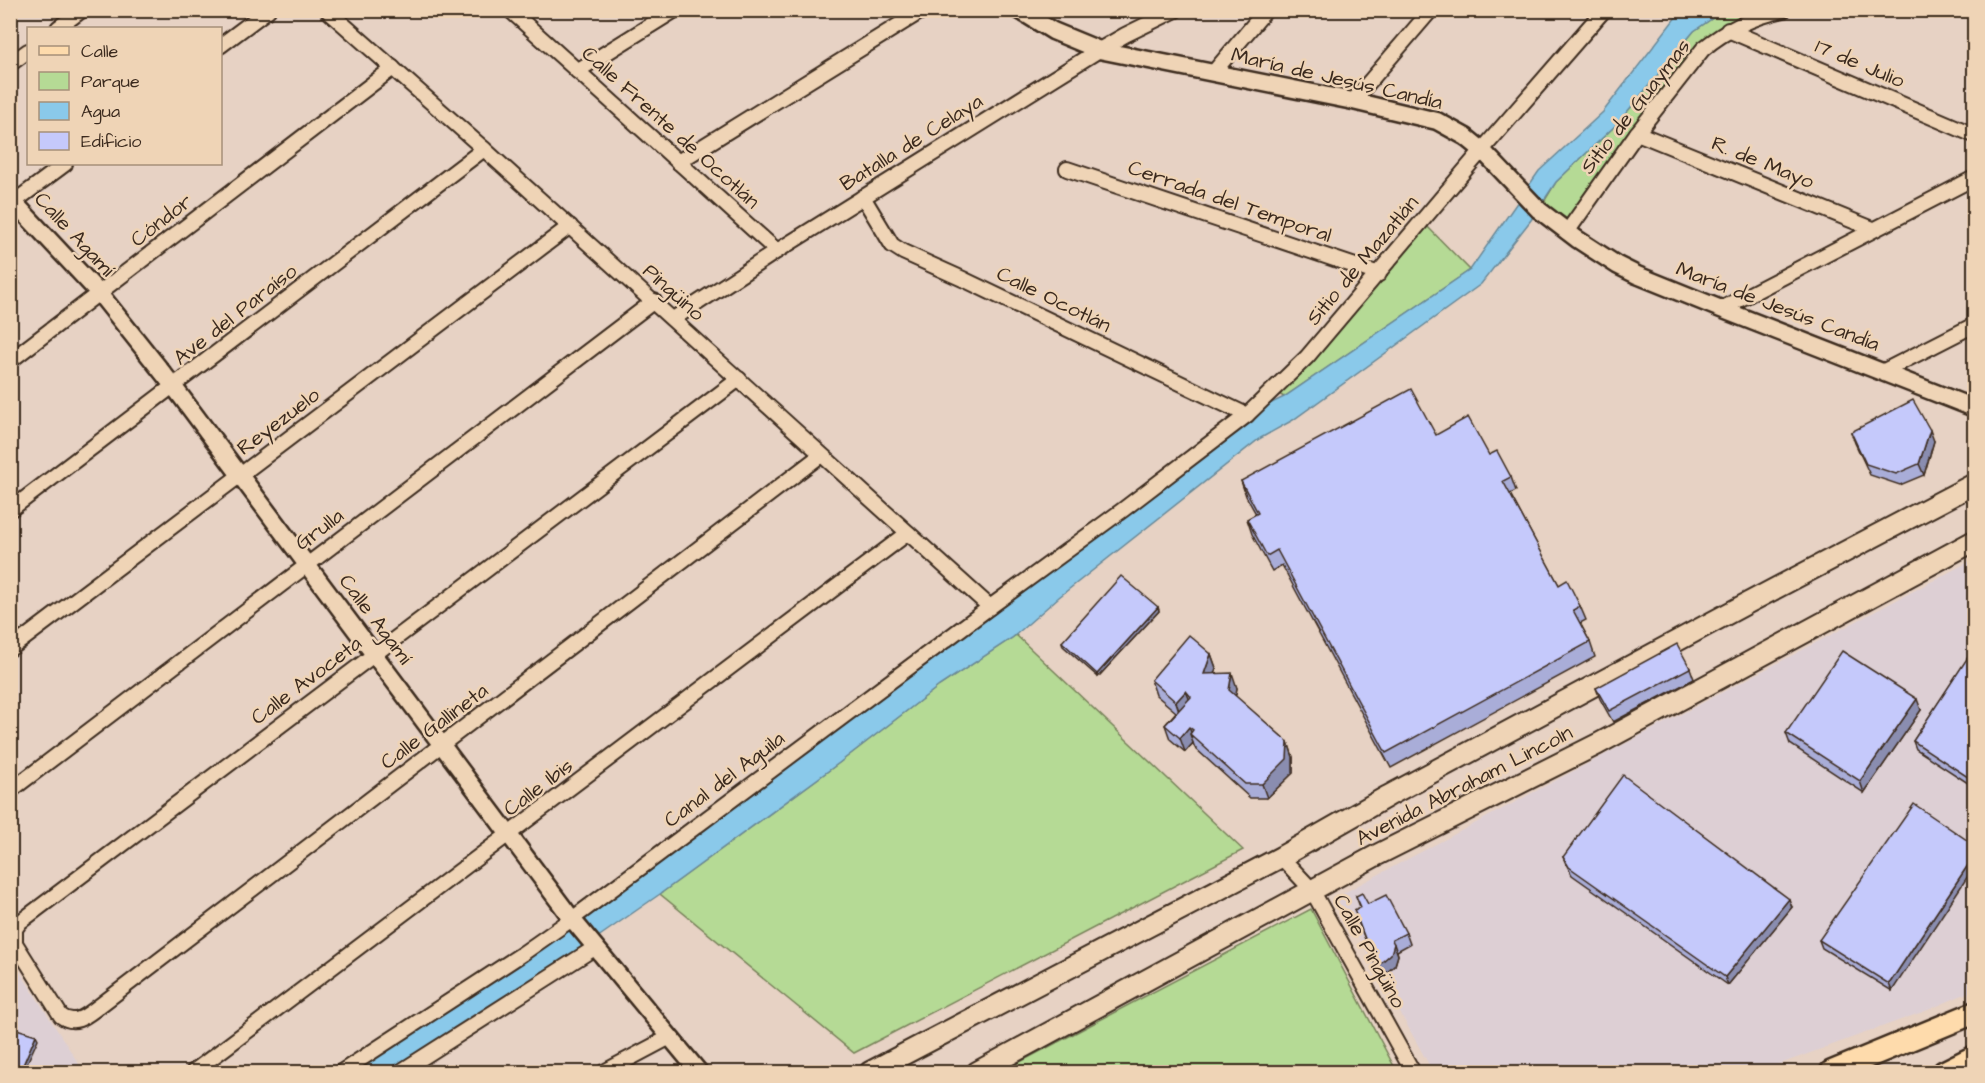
<svg xmlns="http://www.w3.org/2000/svg" width="1985" height="1083" font-family="'Architects Daughter',sans-serif">
<rect width="100%" height="100%" fill="#e7d2c4"/>
<filter id="ink" filterUnits="userSpaceOnUse"><feTurbulence type="fractalNoise" baseFrequency=".0167" numOctaves="2"/><feDisplacementMap in="SourceGraphic" scale="12" xChannelSelector="R" yChannelSelector="G"/><feConvolveMatrix kernelMatrix="1 2 1 2 8 2 1 2 1" color-interpolation-filters="sRGB"/></filter>
<g filter="url(#ink)">
<g fill="#ddcfd4">
<path d="M 1974,559 L 1974,990 L 1928,1010 L 1758,1072 L 1433,1072 L 1336,897 Z"/>
<path d="M 11,958 L 84,1072 L 11,1072 Z"/>
</g>
<g fill="#b5da95" stroke="#78825a" stroke-width="1.5">
<path d="M 1723,11 L 1784,11 L 1717,38 L 1567,232 L 1539,210 L 1556,182 L 1617,124 L 1694,31 Z"/>
<path d="M 1423,222 L 1470,270 L 1284,397 L 1274,391 Z"/>
<path d="M 1016,635 L 1243,850 L 854,1053 L 660,894 L 839,763 L 939,686 Z"/>
<path d="M 1311,909 L 1397,1072 L 1001,1072 Z"/>
</g>
<path fill="#8ac9ea" stroke="#6a8998" stroke-width="1.5" d="M 1684,11 L 1723,11 L 1694,31 L 1617,124 L 1556,182 L 1531,220 L 1481,284 L 1293,420 L 1259,439 L 1059,597 L 1012,638 L 939,686 L 839,763 L 660,894 L 591,942 L 532,988 L 400,1072 L 341,1072 L 522,954 L 1247,415 L 1284,397 L 1470,270 L 1539,171 L 1603,112 L 1676,17 Z"/>
<g fill="none" stroke-linecap="round" stroke-linejoin="round">
<defs>
<g id="minor">
<path d="M 327,10 L 484,149 L 990,607"/>
<path d="M 510,10 L 777,251"/>
<path d="M 58,28 L 82,10"/>
<path d="M 1728,30 L 1974,135"/>
<path d="M 220,46 L 268,10"/>
<path d="M 10,64 L 28,51"/>
<path d="M 577,71 L 675,10"/>
<path d="M 1213,73 L 1266,10"/>
<path d="M 1353,101 L 1431,10"/>
<path d="M 1637,133 L 1873,229"/>
<path d="M 678,162 L 923,10"/>
<path d="M 1067,169 L 1379,274"/>
<path d="M 863,197 L 892,245 L 903,252 L 965,280 L 1247,415"/>
<path d="M 10,205 L 65,164"/>
<path d="M 1567,232 L 1637,133 L 1703,49 C 1727,29 1752,17 1784,10"/>
<path d="M 1721,309 L 1974,178"/>
<path d="M 673,319 L 777,251 L 1099,50 L 1125,35 L 1176,10"/>
<path d="M 10,361 L 393,68"/>
<path d="M 1884,371 L 1974,325"/>
<path d="M 739,379 L 20,922 L 15,929 L 15,943 L 61,1016 C 75,1026 86,1016 98,1007 L 821,455"/>
<path d="M 10,510 L 484,149"/>
<path d="M 10,649 L 570,226"/>
<path d="M 10,791 L 654,301"/>
<path d="M 1281,857 L 1312,890 L 1413,1072"/>
<path d="M 193,1072 L 908,533"/>
<path d="M 341,1072 L 522,954 L 572,919 L 990,607 L 1124,509 L 1247,415 L 1307,357 L 1482,150 L 1604,10"/>
<path d="M 400,1072 L 596,947"/>
<path d="M 604,1072 L 670,1037"/>
</g>
<g id="tertiary">
<path d="M 1019,10 L 1053,31 L 1099,50 L 1353,101 L 1437,121 L 1466,137 L 1482,150 L 1539,210 L 1577,239 L 1617,265 L 1637,275 L 1721,309 L 1974,408"/>
<path d="M 10,198 L 100,294 L 174,387 L 572,919 L 699,1072"/>
</g>
<g id="secondary">
<path d="M 870,1072 L 1281,857 L 1388,796 L 1744,605 L 1974,484"/>
<path d="M 977,1072 L 1377,855 L 1598,744 L 1974,541"/>
</g>
<g id="primary">
<path d="M 1831,1072 L 1974,1013"/>
<path d="M 1944,1072 L 1974,1057"/>
</g>
</defs>
<use href="#minor" stroke="#3b2a1e" stroke-width="18"/>
<use href="#tertiary" stroke="#3b2a1e" stroke-width="21"/>
<use href="#secondary" stroke="#3b2a1e" stroke-width="24"/>
<use href="#primary" stroke="#3b2a1e" stroke-width="26"/>
<use href="#minor" stroke="#efd4b6" stroke-width="14"/>
<use href="#tertiary" stroke="#efd4b6" stroke-width="16"/>
<use href="#secondary" stroke="#efd4b6" stroke-width="20"/>
<use href="#primary" stroke="#fedbac" stroke-width="21"/>
</g>
<g fill="#a9add8" stroke="#3b2a1e" stroke-width="1.5">
<path d="M 1851,432 L 1934,441 L 1924,475 L 1900,485 L 1870,475 L 1855,443 Z"/>
<path d="M 1436,435 L 1489,455 L 1511,477 L 1516,491 L 1510,494 L 1559,585 L 1580,606 L 1586,620 L 1580,623 L 1590,642 L 1595,657 L 1391,768 L 1282,565 L 1272,571 L 1252,534 L 1247,519 L 1256,514 L 1246,496 L 1241,481 Z"/>
<path d="M 1158,607 L 1159,611 L 1098,677 L 1063,646 L 1062,642 Z"/>
<path d="M 1974,649 L 1974,787 L 1916,749 L 1913,741 Z"/>
<path d="M 1211,654 L 1216,668 L 1214,674 L 1237,688 L 1235,696 L 1288,742 L 1293,757 L 1293,773 L 1267,798 L 1250,798 L 1195,748 L 1193,743 L 1185,752 L 1170,739 L 1165,725 L 1176,712 L 1156,695 L 1151,680 Z"/>
<path d="M 1690,668 L 1694,679 L 1613,722 L 1600,699 L 1596,688 Z"/>
<path d="M 1921,710 L 1864,793 L 1790,744 L 1786,733 Z"/>
<path d="M 1974,845 L 1892,991 L 1822,948 L 1819,940 Z"/>
<path d="M 1563,857 L 1792,907 L 1728,985 L 1572,875 L 1566,864 Z"/>
<path d="M 1356,896 L 1368,904 L 1406,933 L 1410,944 L 1397,951 L 1398,955 L 1395,965 L 1381,978 L 1358,922 L 1360,907 Z"/>
</g>
<g fill="#8a8db0" stroke="#3b2a1e" stroke-width="1.5">
<path d="M 1930,430 L 1934,441 L 1924,475 L 1919,464 Z"/>
<path d="M 1158,607 L 1159,611 L 1098,677 L 1097,674 Z"/>
<path d="M 1211,654 L 1216,668 L 1209,689 L 1204,674 Z"/>
<path d="M 1232,673 L 1237,688 L 1234,705 L 1229,690 Z"/>
<path d="M 1186,691 L 1192,706 L 1181,717 L 1176,702 Z"/>
<path d="M 1917,699 L 1921,710 L 1864,793 L 1860,781 Z"/>
<path d="M 1189,727 L 1193,737 L 1190,734 L 1193,743 L 1185,752 L 1180,738 Z"/>
<path d="M 1288,742 L 1293,757 L 1293,773 L 1267,798 L 1262,784 Z"/>
<path d="M 1974,856 L 1974,867 L 1892,991 L 1889,984 Z"/>
<path d="M 1789,899 L 1792,907 L 1728,985 L 1725,977 Z"/>
<path d="M 1394,944 L 1398,955 L 1395,965 L 1381,978 L 1376,967 Z"/>
<path d="M 36,1035 L 38,1039 L 23,1072 L 20,1072 Z"/>
</g>
<g fill="#c5c9fb" stroke="#3b2a1e" stroke-width="1.5">
<path d="M 1411,389 L 1436,435 L 1468,417 L 1489,455 L 1497,451 L 1511,477 L 1503,481 L 1559,585 L 1567,580 L 1580,606 L 1573,610 L 1590,642 L 1386,753 L 1277,550 L 1267,556 L 1247,519 L 1258,513 L 1241,481 Z"/>
<path d="M 1913,400 L 1930,430 L 1919,464 L 1896,474 L 1866,464 L 1851,432 Z"/>
<path d="M 1121,576 L 1158,607 L 1097,674 L 1062,642 Z"/>
<path d="M 1189,635 L 1211,654 L 1204,674 L 1232,673 L 1229,690 L 1288,742 L 1287,759 L 1262,784 L 1245,784 L 1190,734 L 1193,730 L 1189,727 L 1180,738 L 1165,725 L 1191,697 L 1186,691 L 1176,702 L 1151,680 Z"/>
<path d="M 1677,644 L 1690,668 L 1609,711 L 1596,688 Z"/>
<path d="M 1974,648 L 1974,781 L 1913,741 Z"/>
<path d="M 1842,651 L 1917,699 L 1860,781 L 1786,733 Z"/>
<path d="M 1623,775 L 1789,899 L 1725,977 L 1569,867 L 1563,857 Z"/>
<path d="M 1914,804 L 1974,845 L 1974,856 L 1889,984 L 1819,940 Z"/>
<path d="M 1362,893 L 1368,904 L 1386,895 L 1406,933 L 1392,940 L 1394,944 L 1391,954 L 1376,967 L 1354,910 L 1361,907 L 1356,896 Z"/>
<path d="M 10,1027 L 36,1035 L 20,1072 L 10,1072 Z"/>
</g>
</g>
<g text-anchor="middle" stroke-width="5" stroke-linejoin="round" paint-order="stroke">
<g font-size="21" fill="#3b2a1e" stroke="#efd4b6">
<text transform="translate(1860 63) rotate(23)" y="7">17 de Julio</text>
<text transform="translate(1337 78) rotate(13)" y="7">María de Jesús Candía</text>
<text transform="translate(1635 106) rotate(-52)" y="7">Sitio de Guaymas</text>
<text transform="translate(671 127) rotate(42)" y="7">Calle Frente de Ocotlán</text>
<text transform="translate(911 142) rotate(-32)" y="7">Batalla de Celaya</text>
<text transform="translate(1763 162) rotate(22)" y="7">R. de Mayo</text>
<text transform="translate(1230 201) rotate(19)" y="7">Cerrada del Temporal</text>
<text transform="translate(161 220) rotate(-38)" y="7">Cóndor</text>
<text transform="translate(75 234) rotate(47)" y="7">Calle Agamí</text>
<text transform="translate(1362 260) rotate(-50)" y="7">Sitio de Mazatlán</text>
<text transform="translate(674 292) rotate(42)" y="7">Pingüino</text>
<text transform="translate(1054 299) rotate(26)" y="7">Calle Ocotlán</text>
<text transform="translate(1778 306) rotate(21)" y="7">María de Jesús Candía</text>
<text transform="translate(235 314) rotate(-38)" y="7">Ave del Paraíso</text>
<text transform="translate(278 421) rotate(-37)" y="7">Reyezuelo</text>
<text transform="translate(319 529) rotate(-37)" y="7">Grulla</text>
<text transform="translate(376 619) rotate(53)" y="7">Calle Agamí</text>
<text transform="translate(306 680) rotate(-37)" y="7">Calle Avoceta</text>
<text transform="translate(434 726) rotate(-37)" y="7">Calle Gallineta</text>
<text transform="translate(724 779) rotate(-37)" y="7">Canal del Aguila</text>
<text transform="translate(1464 785) rotate(-27)" y="7">Avenida Abraham Lincoln</text>
<text transform="translate(538 787) rotate(-37)" y="7">Calle Ibis</text>
<text transform="translate(1370 951) rotate(61)" y="7">Calle Pingüino</text>
</g>
</g>
<rect width="1985" height="1083" fill="none" stroke="#efd4b6" stroke-width="36"/>
<rect x="18" y="18" width="1949" height="1047" fill="none" stroke="#3b2a1e" stroke-width="2" filter="url(#ink)"/>
<rect x="27" y="27" width="195" height="138" fill="#efd4b6" stroke="#a79079" stroke-width="1.5"/>
<rect x="39" y="46" width="30" height="9" fill="#fedbac" stroke="#a79079" stroke-width="1.5"/>
<text x="81" y="57" font-size="18" fill="#3b2a1e">Calle</text>
<rect x="39" y="72" width="30" height="18" fill="#b5da95" stroke="#a79079" stroke-width="1.5"/>
<text x="81" y="87" font-size="18" fill="#3b2a1e">Parque</text>
<rect x="39" y="102" width="30" height="18" fill="#8ac9ea" stroke="#a79079" stroke-width="1.5"/>
<text x="81" y="117" font-size="18" fill="#3b2a1e">Agua</text>
<rect x="39" y="132" width="30" height="18" fill="#c5c9fb" stroke="#a79079" stroke-width="1.5"/>
<text x="81" y="147" font-size="18" fill="#3b2a1e">Edificio</text>
</svg>
